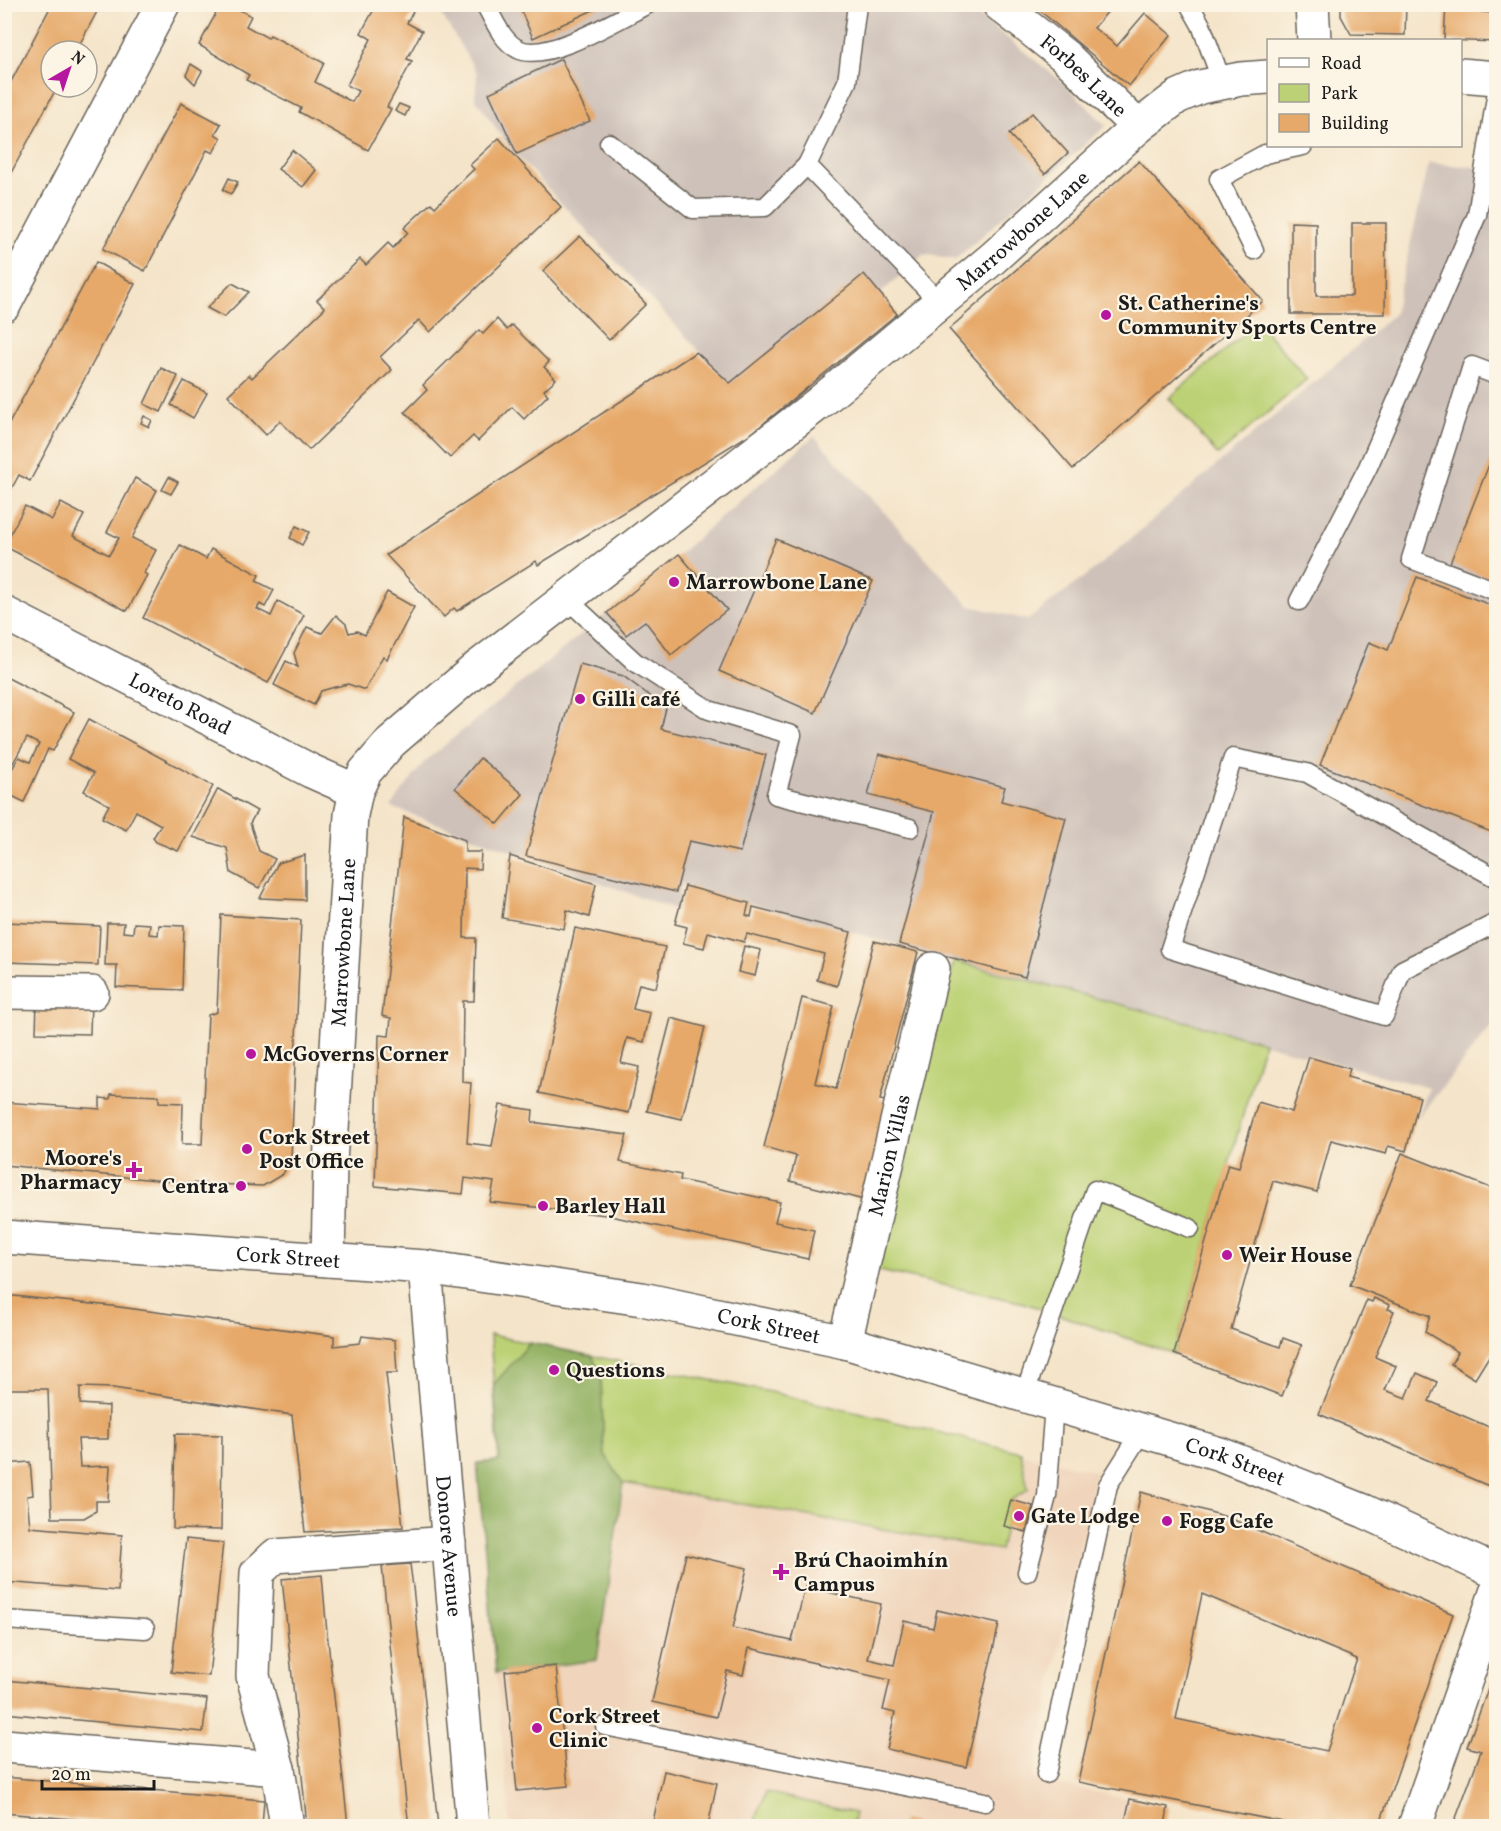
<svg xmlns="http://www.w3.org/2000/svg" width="1501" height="1831" font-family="Vollkorn,serif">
<rect width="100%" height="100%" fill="#fcf5e5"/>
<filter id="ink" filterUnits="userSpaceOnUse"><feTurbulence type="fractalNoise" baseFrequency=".0167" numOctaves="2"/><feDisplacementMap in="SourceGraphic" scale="12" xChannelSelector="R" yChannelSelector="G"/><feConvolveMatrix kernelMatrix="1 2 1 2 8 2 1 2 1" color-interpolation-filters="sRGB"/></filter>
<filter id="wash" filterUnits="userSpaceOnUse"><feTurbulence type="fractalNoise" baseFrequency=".008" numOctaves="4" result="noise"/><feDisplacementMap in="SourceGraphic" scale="24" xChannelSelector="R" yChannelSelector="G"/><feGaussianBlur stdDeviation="1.35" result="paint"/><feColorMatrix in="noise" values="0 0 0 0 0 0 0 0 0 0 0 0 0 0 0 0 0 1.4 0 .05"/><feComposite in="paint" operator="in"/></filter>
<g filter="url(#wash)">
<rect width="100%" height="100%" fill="#f4e4c9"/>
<path fill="#f0d5bc" d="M 490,1335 L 775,1393 L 1096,1472 L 1032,1779 L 1168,1807 L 1165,1826 L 510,1826 L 477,1463 L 499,1461 Z"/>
<g fill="#cec1b9">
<path d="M 436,5 L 966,5 L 1066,85 L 1106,126 L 955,260 L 924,254 L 881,293 L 896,314 L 752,433 L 729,383 L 509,147 L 475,98 L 477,73 Z"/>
<path d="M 1429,163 L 1496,169 L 1496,1020 L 1417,1119 L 1429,1088 L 954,961 L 681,884 L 676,910 L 391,807 L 424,762 L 607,613 L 626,634 L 645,621 L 671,654 L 727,610 L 679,554 L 814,436 L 970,606 L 1028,620 L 1101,564 L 1394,314 Z"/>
</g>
<g fill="#bcd175" stroke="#6c7648" stroke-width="1.5">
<path d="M 1258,322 L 1307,379 L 1218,455 L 1169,398 Z"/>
<path d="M 954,961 L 1264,1042 L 1174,1354 L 1024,1303 L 875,1270 Z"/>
<path d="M 490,1335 L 775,1393 L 1021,1452 L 1028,1490 L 1011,1500 L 1000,1550 L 499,1461 Z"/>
<path d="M 766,1792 L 855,1813 L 852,1826 L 753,1826 Z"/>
</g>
<path fill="#95b366" stroke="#586841" stroke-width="1.5" d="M 530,1343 L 592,1356 L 601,1375 L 604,1453 L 623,1483 L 597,1660 L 496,1673 L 477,1463 L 499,1461 L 494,1384 Z"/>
<g id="blocks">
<g fill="#e6a969" fill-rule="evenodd">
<path d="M 52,4 L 100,6 L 76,51 L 51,51 L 51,87 L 57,87 L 4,186 L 4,95 Z"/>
<path d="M 221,4 L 229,4 L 251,16 L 246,26 L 268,38 L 270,35 L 324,63 L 315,82 L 352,102 L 358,91 L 347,85 L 371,39 L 361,33 L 377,4 L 417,4 L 407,23 L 422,31 L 407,59 L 412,61 L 387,107 L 391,109 L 368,150 L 299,112 L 301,108 L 246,80 L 249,75 L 199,45 Z"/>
<path d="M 518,4 L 606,4 L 533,38 Z"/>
<path d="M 1032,4 L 1114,4 L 1094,28 L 1117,46 L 1145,13 L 1171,35 L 1129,86 Z"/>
<path d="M 1341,4 L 1406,5 L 1405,35 L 1351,34 L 1341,16 Z"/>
<path d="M 1446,4 L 1482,4 L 1481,12 L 1493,13 L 1494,4 L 1496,4 L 1496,42 L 1444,40 Z"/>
<path d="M 561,59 L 590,121 L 517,154 L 489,93 Z"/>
<path d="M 191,64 L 202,71 L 195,84 L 186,75 Z"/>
<path d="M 181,103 L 221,124 L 215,134 L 221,138 L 213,153 L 207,150 L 145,271 L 103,249 Z"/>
<path d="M 399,104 L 409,108 L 405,116 L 395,111 Z"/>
<path d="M 1032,113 L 1068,153 L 1045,174 L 1009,134 Z"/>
<path d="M 499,138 L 561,207 L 430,332 L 419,320 L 380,357 L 392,370 L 309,450 L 280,421 L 266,435 L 228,395 L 249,375 L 252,378 L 325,308 L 317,300 L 360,259 L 366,265 L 388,243 L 393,248 L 408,232 L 404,228 L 431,203 L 435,207 L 474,169 L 470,165 Z"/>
<path d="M 292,150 L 316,170 L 303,187 L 278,169 Z"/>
<path d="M 1139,161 L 1263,301 L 1073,469 L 949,329 Z"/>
<path d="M 229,178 L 238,182 L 231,194 L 223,190 Z"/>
<path d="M 1291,222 L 1316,223 L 1316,296 L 1352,296 L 1352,223 L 1386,223 L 1385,314 L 1291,314 Z"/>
<path d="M 580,236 L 646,304 L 609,340 L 543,271 Z"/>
<path d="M 96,262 L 135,284 L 30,481 L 19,475 L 7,497 L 4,496 L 4,433 Z"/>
<path d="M 864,274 L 897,314 L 752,433 L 538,565 L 536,561 L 457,611 L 454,608 L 444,617 L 386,555 L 696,352 L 730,383 Z"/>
<path d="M 232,283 L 249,292 L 224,317 L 207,308 Z"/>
<path d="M 497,319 L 507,330 L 512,325 L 549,362 L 544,367 L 556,379 L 544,390 L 548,395 L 524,419 L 512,407 L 478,441 L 473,436 L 450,458 L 405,412 L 427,390 L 423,385 L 479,330 L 483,334 Z"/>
<path d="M 161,368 L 178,376 L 161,412 L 144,404 Z"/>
<path d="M 184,381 L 207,393 L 193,418 L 171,405 Z"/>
<path d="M 144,416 L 152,420 L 149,427 L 141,423 Z"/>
<path d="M 1496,447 L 1496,581 L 1450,563 Z"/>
<path d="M 169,477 L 178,482 L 171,494 L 162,490 Z"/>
<path d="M 135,478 L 157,490 L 132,538 L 156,550 L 144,573 L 147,575 L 127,611 L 4,546 L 25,506 L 52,520 L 61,503 L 84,515 L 73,536 L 109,555 L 119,538 L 107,532 Z"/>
<path d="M 296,526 L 309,532 L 302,545 L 290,538 Z"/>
<path d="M 776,539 L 873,581 L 815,713 L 719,671 Z"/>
<path d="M 180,545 L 206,559 L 211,549 L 259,575 L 256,581 L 274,590 L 265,607 L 260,604 L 257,609 L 271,616 L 278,601 L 304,615 L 268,683 L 143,618 Z"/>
<path d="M 679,554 L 727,610 L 671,655 L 645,621 L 626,635 L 607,613 Z"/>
<path d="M 1417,577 L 1496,607 L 1496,834 L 1320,765 L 1369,642 L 1388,650 Z"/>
<path d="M 387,592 L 414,607 L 387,659 L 383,656 L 365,690 L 348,684 L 335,687 L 321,691 L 314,705 L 274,685 L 286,661 L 298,667 L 294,653 L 307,627 L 322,633 L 336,615 L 346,624 L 349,633 L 357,631 L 365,635 Z"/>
<path d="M 580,664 L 623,676 L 666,708 L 661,729 L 766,755 L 740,852 L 689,841 L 676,892 L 526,856 Z"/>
<path d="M 4,676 L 74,712 L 53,751 L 48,749 L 24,802 L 4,792 L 4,783 L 19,757 L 30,762 L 39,744 L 27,738 L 13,763 L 4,758 Z"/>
<path d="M 89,719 L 213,786 L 178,851 L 156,842 L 153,838 L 161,825 L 136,811 L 126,830 L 102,818 L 109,805 L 84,791 L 94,773 L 68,759 Z"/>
<path d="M 879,754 L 1005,787 L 1001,801 L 1066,818 L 1025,977 L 899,944 L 934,812 L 868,795 Z"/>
<path d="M 480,758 L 523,794 L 498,824 L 455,788 Z"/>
<path d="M 218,789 L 257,811 L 250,823 L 259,851 L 275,859 L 259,888 L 231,873 L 227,848 L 193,837 Z"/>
<path d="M 404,817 L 465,840 L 465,852 L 481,852 L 480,869 L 465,868 L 464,938 L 476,938 L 474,1001 L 463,1001 L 462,1082 L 471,1083 L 467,1143 L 492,1146 L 500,1105 L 533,1110 L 532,1122 L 627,1135 L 620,1162 L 681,1175 L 680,1180 L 780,1202 L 775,1222 L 814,1230 L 808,1259 L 606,1215 L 490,1202 L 494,1182 L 465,1178 L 463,1194 L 375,1186 L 379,1035 L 389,1036 L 391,1018 L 382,1016 Z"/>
<path d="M 305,855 L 305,900 L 260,898 L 278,863 Z"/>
<path d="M 510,856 L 596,884 L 589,917 L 567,910 L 564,929 L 502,918 Z"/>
<path d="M 685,886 L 749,903 L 746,915 L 751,917 L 753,907 L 851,932 L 837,986 L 817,980 L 824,954 L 747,934 L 744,942 L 708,932 L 704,948 L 683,943 L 687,927 L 675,924 Z"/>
<path d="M 221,915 L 301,920 L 291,1159 L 283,1174 L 263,1186 L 186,1183 L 4,1165 L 4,1102 L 100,1109 L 100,1098 L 110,1099 L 111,1094 L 159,1096 L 159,1102 L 183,1103 L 182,1144 L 202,1144 L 208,1015 L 217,1012 Z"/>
<path d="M 4,922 L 100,926 L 98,965 L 4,962 Z"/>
<path d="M 107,923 L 124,923 L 123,932 L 133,933 L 134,923 L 150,924 L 149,934 L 158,935 L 159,925 L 184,926 L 182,990 L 116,987 L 117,965 L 105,965 Z"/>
<path d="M 575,928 L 665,947 L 656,988 L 639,984 L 633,1009 L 650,1013 L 644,1042 L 627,1038 L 621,1063 L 639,1067 L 629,1113 L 539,1093 Z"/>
<path d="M 874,941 L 918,952 L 880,1100 L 890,1102 L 864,1200 L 790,1181 L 796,1156 L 764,1147 L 802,998 L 834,1006 L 815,1083 L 836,1089 Z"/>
<path d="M 744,946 L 761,950 L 755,976 L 738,972 Z"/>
<path d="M 37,1001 L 91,1001 L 90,1034 L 36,1033 Z"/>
<path d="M 671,1018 L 705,1027 L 682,1119 L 647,1111 Z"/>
<path d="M 1309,1057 L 1350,1069 L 1347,1077 L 1420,1097 L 1406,1151 L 1388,1146 L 1386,1154 L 1331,1140 L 1317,1192 L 1273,1181 L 1231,1329 L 1280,1347 L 1283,1338 L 1302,1345 L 1282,1396 L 1174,1354 L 1228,1164 L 1239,1167 L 1258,1102 L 1292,1112 Z"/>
<path d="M 1402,1153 L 1496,1190 L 1496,1345 L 1475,1379 L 1451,1364 L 1458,1352 L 1425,1332 L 1430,1316 L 1350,1285 Z"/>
<path d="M 4,1295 L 112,1306 L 334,1336 L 334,1346 L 360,1343 L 362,1336 L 395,1340 L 397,1373 L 386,1373 L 403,1527 L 305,1532 L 292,1415 L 113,1388 L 80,1387 L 80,1404 L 109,1406 L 108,1439 L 78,1439 L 80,1467 L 110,1466 L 108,1501 L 96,1501 L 96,1511 L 84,1518 L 52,1518 L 48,1389 L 4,1389 Z"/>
<path d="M 1374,1298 L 1390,1305 L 1388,1309 L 1394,1311 L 1375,1357 L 1396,1366 L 1385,1390 L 1406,1398 L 1417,1373 L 1437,1382 L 1429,1401 L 1496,1430 L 1496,1489 L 1319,1414 L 1367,1300 L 1372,1302 Z"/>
<path d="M 175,1434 L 222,1435 L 221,1530 L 173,1529 Z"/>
<path d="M 30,1462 L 33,1495 L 27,1496 L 30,1527 L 122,1535 L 118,1591 L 4,1582 L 4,1464 Z"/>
<path d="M 1141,1492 L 1227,1517 L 1453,1614 L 1379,1826 L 1304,1826 L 1078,1782 ZM 1202,1594 L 1357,1659 L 1327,1751 L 1176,1719 Z"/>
<path d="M 1011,1500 L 1033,1506 L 1026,1532 L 1004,1526 Z"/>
<path d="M 186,1539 L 223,1543 L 209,1676 L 171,1672 Z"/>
<path d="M 686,1554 L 747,1568 L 733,1628 L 792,1641 L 805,1587 L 881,1604 L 868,1659 L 894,1665 L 904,1621 L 933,1628 L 937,1610 L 999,1624 L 966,1767 L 887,1749 L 895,1713 L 883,1710 L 890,1680 L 749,1648 L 743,1675 L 727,1671 L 716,1717 L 652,1702 Z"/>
<path d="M 410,1564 L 413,1587 L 438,1826 L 409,1826 L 406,1802 L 382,1566 Z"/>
<path d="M 322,1575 L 326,1622 L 348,1826 L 307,1826 L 287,1626 L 282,1579 Z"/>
<path d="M 556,1666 L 568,1786 L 517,1791 L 505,1671 Z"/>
<path d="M 1496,1667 L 1496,1826 L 1453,1826 L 1481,1751 L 1467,1747 Z"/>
<path d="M 4,1680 L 207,1699 L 203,1732 L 4,1713 Z"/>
<path d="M 664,1771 L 717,1783 L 708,1826 L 652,1826 Z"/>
<path d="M 4,1777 L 264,1800 L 262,1826 L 152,1826 L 4,1813 Z"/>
<path d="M 1130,1799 L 1168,1807 L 1165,1826 L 1124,1826 Z"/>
<path d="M 903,1820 L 926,1826 L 901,1826 Z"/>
</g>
</g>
</g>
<g filter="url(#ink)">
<use href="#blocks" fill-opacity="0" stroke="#686259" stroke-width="1.5"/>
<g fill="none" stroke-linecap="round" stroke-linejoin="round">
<defs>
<g id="lane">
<path d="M 485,4 C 494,20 502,41 518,49 C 546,64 620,18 648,4"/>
<path d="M 1189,4 L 1201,25 L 1222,82"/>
<path d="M 857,5 L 847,82 L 807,165 L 940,303"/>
<path d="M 609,143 L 693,209 L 765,207 L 807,165"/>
<path d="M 1254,250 L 1219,179 L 1265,154 L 1303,146"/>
<path d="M 1496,375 L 1472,366 L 1411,559 L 1496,591"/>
<path d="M 567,599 L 635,662 L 709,710 L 792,735 L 776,795 L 910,828"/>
<path d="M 1299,601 L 1368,467 L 1477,215 L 1496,97"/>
<path d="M 1496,878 L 1307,773 L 1233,758 L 1170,949 L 1384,1016 L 1402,970 L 1496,923"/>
<path d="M 1024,1396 L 1095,1190 L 1190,1228"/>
<path d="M 1027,1572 L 1047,1496 L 1054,1405"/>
<path d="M 4,1620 L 145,1629"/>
<path d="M 605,1726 L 985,1802"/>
<path d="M 1046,1774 L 1108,1485 L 1142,1431"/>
</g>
<g id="street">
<path id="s1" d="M 999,4 L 1066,57 L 1138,127"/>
<path d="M 1312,4 L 1314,40"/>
<path d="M 4,305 L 163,4"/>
<path id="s2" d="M 4,613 L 311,771 L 356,791"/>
<path d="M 4,992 L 92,993"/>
<path id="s3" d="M 845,1342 L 933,969"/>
<path d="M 4,1746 L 278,1769"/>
<path d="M 287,1826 L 278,1769 L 253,1676 L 257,1573 L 275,1556 L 449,1543"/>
<path d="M 1415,1826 L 1496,1593"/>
</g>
<g id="secondary">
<path d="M 1460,75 L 1496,78"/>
<path id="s4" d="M 4,1237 L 425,1267 L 642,1299 L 845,1342 L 1220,1454 L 1364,1511 L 1496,1572"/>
<path id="s5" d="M 328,1260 L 330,1163 L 351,815 L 356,791 L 365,772 L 391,742 L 478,667 L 819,403 L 993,258 L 1138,127 L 1177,97 L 1200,87 L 1241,79 L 1268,77"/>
<path id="s6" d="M 425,1267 L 473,1826"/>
</g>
</defs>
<use href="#lane" stroke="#686259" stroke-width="21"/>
<use href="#street" stroke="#686259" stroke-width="36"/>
<use href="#secondary" stroke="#686259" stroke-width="36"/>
<use href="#lane" stroke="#fff" stroke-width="18"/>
<use href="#street" stroke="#fff" stroke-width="33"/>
<use href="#secondary" stroke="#fff" stroke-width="33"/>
</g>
</g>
<g fill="#b5179e" stroke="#fcf5e5" stroke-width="2">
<circle cx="1106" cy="315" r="6"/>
<circle cx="674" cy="582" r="6"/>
<circle cx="580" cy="699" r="6"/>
<circle cx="251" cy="1054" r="6"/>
<circle cx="247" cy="1149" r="6"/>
<path d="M131 1161h6v6h6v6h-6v6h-6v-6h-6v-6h6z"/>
<circle cx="241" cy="1186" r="6"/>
<circle cx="543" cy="1206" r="6"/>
<circle cx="1227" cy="1255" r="6"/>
<circle cx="554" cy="1370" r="6"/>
<circle cx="1019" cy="1516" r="6"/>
<circle cx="1167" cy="1521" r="6"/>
<path d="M778 1563h6v6h6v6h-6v6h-6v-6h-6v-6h6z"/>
<circle cx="537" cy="1728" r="6"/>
</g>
<g text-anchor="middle" stroke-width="4.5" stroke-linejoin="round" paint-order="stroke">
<g font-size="21" fill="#1c1c1c" stroke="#fcf5e5">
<text dy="7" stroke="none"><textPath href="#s1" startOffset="111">Forbes Lane</textPath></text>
<text dy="7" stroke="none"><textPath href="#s5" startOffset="1344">Marrowbone Lane</textPath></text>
<text dy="7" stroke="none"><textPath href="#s2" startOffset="198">Loreto Road</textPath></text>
<text dy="7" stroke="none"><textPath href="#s5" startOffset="318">Marrowbone Lane</textPath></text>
<text dy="7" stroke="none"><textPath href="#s3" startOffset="192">Marion Villas</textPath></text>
<text dy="7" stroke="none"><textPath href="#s4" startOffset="285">Cork Street</textPath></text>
<text dy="7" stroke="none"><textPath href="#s4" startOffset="771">Cork Street</textPath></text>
<text dy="7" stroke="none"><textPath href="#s4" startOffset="1257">Cork Street</textPath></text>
<text dy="7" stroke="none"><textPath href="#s6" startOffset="280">Donore Avenue</textPath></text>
</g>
<g font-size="21" font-weight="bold" fill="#1c1c1c" stroke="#fcf5e5" text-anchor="start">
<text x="1118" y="310">St. Catherine's<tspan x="1118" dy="24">Community Sports Centre</tspan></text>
<text x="686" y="589">Marrowbone Lane</text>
<text x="592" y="706">Gilli café</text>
<text x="263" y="1061">McGoverns Corner</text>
<text x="259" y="1144">Cork Street<tspan x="259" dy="24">Post Office</tspan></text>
<text x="122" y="1165" text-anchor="end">Moore's<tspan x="122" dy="24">Pharmacy</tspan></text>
<text x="229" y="1193" text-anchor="end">Centra</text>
<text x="555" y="1213">Barley Hall</text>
<text x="1239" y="1262">Weir House</text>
<text x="566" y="1377">Questions</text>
<text x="1031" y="1523">Gate Lodge</text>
<text x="1179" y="1528">Fogg Cafe</text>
<text x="794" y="1567">Brú Chaoimhín<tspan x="794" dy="24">Campus</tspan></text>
<text x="549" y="1723">Cork Street<tspan x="549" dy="24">Clinic</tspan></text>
</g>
</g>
<rect width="1501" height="1831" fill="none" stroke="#fcf5e5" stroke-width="24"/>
<rect x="1267" y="39" width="195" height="108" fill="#fcf5e5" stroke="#a29e95" stroke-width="1.5"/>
<rect x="1279" y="58" width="30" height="9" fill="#ffffff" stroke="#a29e95" stroke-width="1.5"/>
<text x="1321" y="69" font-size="18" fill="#1c1c1c">Road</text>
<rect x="1279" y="84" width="30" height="18" fill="#bcd175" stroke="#a29e95" stroke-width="1.5"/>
<text x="1321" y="99" font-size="18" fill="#1c1c1c">Park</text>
<rect x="1279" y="114" width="30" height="18" fill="#e6a969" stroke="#a29e95" stroke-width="1.5"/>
<text x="1321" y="129" font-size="18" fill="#1c1c1c">Building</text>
<g transform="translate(69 69) rotate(39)"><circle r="28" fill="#fcf5e5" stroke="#a29e95" stroke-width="1.5"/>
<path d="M0-4.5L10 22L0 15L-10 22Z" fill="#b5179e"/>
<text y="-9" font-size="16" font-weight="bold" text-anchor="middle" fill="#1c1c1c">N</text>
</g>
<path d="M42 1780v9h112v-9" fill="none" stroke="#1c1c1c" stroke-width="3"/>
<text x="51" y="1780" font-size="18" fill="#1c1c1c" stroke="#fcf5e5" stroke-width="4.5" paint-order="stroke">20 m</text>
</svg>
